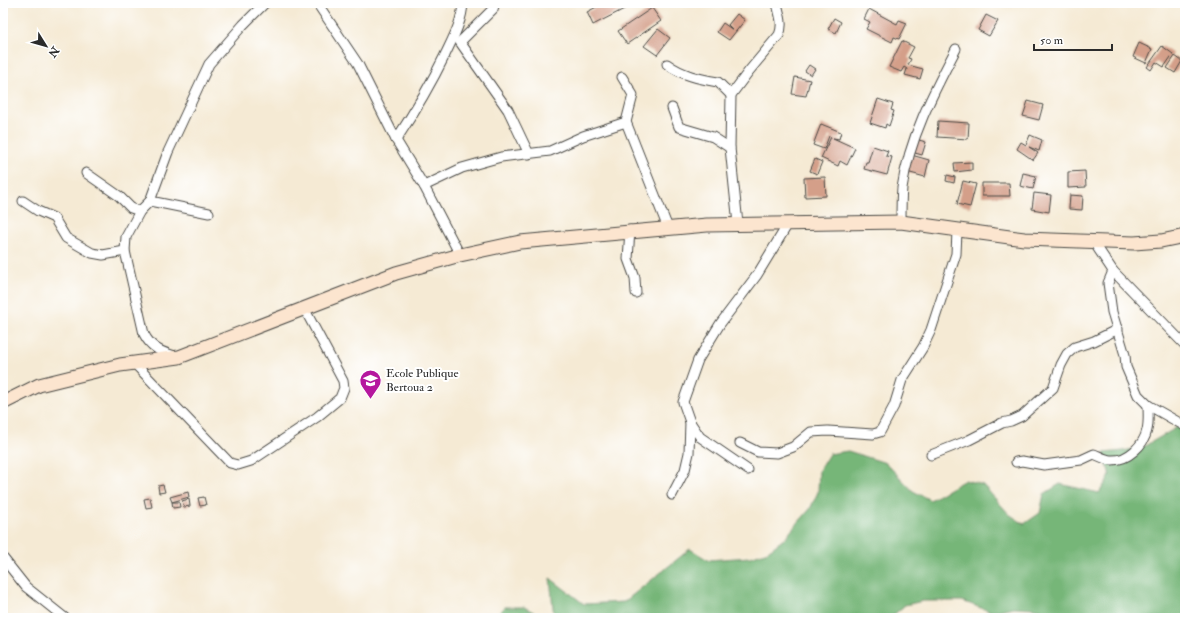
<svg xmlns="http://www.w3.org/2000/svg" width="1188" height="621" font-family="'IM FELL Double Pica',serif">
<rect width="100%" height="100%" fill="#fff"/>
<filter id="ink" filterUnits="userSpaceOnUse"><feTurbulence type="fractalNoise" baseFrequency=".025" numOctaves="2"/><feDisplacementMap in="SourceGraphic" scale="8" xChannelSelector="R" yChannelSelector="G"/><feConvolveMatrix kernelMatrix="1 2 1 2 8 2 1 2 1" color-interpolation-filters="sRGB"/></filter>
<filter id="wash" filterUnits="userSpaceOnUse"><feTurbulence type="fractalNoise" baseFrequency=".012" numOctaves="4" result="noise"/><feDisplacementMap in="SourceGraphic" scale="16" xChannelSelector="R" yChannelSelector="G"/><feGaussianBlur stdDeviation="0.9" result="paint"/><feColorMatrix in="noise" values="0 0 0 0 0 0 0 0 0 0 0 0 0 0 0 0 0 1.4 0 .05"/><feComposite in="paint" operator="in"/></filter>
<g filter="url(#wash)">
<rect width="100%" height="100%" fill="#f5ead4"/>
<path fill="#76b678" stroke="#507052" d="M 1181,425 L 1185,428 L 1185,618 L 1084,618 L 1052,613 L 1033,608 L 1013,607 L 992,612 L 962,601 L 923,601 L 905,605 L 890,618 L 494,618 L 505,607 L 524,607 L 541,616 L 554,617 L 550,578 L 584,604 L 624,602 L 690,549 L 708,560 L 750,557 L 768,551 L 784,539 L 810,509 L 818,492 L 819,470 L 829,454 L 848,451 L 886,463 L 913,491 L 930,500 L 965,480 L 983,485 L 1009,514 L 1024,524 L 1040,513 L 1044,494 L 1060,484 L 1099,493 L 1110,476 L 1104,453 L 1123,451 L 1143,447 Z"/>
<g id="blocks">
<g fill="#d49f89">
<path d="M 604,3 L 626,3 L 628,7 L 593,25 L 587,12 Z"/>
<path d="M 652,8 L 661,21 L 627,44 L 618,31 Z"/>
<path d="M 869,9 L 897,24 L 899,20 L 907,23 L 899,39 L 894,37 L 892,42 L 866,29 L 870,22 L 864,19 Z"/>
<path d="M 737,14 L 745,20 L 729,40 L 717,32 L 723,23 L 733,30 L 728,25 Z"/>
<path d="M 986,15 L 998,21 L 989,36 L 978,30 Z"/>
<path d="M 834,18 L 841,22 L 836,33 L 828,29 Z"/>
<path d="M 658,29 L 670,38 L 657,55 L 644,46 Z"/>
<path d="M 902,41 L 914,47 L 908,58 L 911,59 L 908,65 L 923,69 L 920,79 L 905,75 L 907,69 L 904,67 L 901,72 L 889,67 Z"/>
<path d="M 1139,43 L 1152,49 L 1146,63 L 1133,57 Z"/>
<path d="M 1162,46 L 1173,54 L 1164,67 L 1156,62 L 1151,70 L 1147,67 Z"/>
<path d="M 1175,56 L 1182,61 L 1175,73 L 1167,68 Z"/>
<path d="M 809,65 L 815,69 L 811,75 L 805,71 Z"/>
<path d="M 795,77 L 810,80 L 806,96 L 792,94 Z"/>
<path d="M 878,99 L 893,104 L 891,110 L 894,111 L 889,126 L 886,124 L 885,128 L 870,123 Z"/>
<path d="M 1028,101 L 1043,105 L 1039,120 L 1023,116 Z"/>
<path d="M 938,121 L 969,123 L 968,139 L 937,137 Z"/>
<path d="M 821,124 L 841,132 L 839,139 L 833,138 L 855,148 L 847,165 L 840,161 L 838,166 L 821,158 L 831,137 L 829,136 L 824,149 L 813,145 Z"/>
<path d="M 1030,135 L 1042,140 L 1039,151 L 1029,147 L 1038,153 L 1033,160 L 1017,149 L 1021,142 L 1026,145 Z"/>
<path d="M 912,138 L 926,142 L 922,155 L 908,151 Z"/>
<path d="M 873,146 L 888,151 L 886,156 L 892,157 L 887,175 L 864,169 L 866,162 L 868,162 Z"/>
<path d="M 908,154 L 929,160 L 925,177 L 903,171 Z"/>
<path d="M 815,159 L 822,162 L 817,174 L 810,171 Z"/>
<path d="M 972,162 L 972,170 L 955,172 L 954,163 Z"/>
<path d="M 1085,171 L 1086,187 L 1068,188 L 1068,172 Z"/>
<path d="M 1023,173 L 1036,176 L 1033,189 L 1020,186 Z"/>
<path d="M 947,175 L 955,177 L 954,183 L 946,181 Z"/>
<path d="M 825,177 L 826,196 L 805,197 L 804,178 Z"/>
<path d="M 963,181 L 976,184 L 970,207 L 957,204 Z"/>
<path d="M 982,183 L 1009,183 L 1010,196 L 982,196 Z"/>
<path d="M 1034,193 L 1051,195 L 1049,212 L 1032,209 Z"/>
<path d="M 1070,195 L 1083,196 L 1082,210 L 1069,209 Z"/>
<path d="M 163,485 L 165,492 L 159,493 L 158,486 Z"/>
<path d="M 188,492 L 189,497 L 172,502 L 170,497 Z"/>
<path d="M 204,497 L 206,505 L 200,506 L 198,498 Z"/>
<path d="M 150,498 L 152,507 L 146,508 L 144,499 Z"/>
<path d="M 189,499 L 190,506 L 184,507 L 182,501 Z"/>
<path d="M 172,502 L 179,502 L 180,507 L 173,508 Z"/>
</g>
</g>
</g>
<g filter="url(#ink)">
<use href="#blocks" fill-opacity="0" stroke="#494844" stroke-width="1"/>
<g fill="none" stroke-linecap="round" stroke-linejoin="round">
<defs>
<g id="street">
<path d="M 317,3 L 358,64 L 396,140 L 424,186 L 460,255"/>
<path d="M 495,3 L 493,9 L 460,42 L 508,110 L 529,154"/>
<path d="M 667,64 C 682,75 699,79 718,82 L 731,95"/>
<path d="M 622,77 L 633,95 L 626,122 L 668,228"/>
<path d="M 672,108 L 679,127 L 713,137 L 730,148"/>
<path d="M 396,140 C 415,111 430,86 445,55 C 453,38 462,22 463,3"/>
<path d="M 86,173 L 119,196 L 131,208 L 140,211"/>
<path d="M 424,186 L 462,168 L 501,157 L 550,151 L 583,136 L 626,122"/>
<path d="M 23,201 L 38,211 L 54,218 L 66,238 L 92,253 L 103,255 L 125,251"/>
<path d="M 150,201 L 209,213"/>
<path d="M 901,222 C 901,211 901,199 902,188 C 909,139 933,93 956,49"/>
<path d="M 738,224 L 730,148 L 731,95 L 749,71 L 779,35 C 784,24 779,14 777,3"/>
<path d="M 630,230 L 628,259 L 635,278 L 636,293"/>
<path d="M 1093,241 L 1113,271 L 1184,344"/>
<path d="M 1113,271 L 1108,283 L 1112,312 L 1125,355 L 1126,367 L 1138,395 L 1148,405 L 1185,426"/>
<path d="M 175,356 C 161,352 151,348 144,334 L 125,251 L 126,237 L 140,211 L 150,201 L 168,152 L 209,64 L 243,25 L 265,3"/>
<path d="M 134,363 L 230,463 L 238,465 L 251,461 L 317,417 L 340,398 L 344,388 L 343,381 L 304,308"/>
<path d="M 690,422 L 700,437 L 748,470"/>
<path d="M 740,443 L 758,452 L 777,453 L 793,447 L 811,432 L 828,431 L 873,434 L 880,432 L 894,406 L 902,380 L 923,347 L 931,330 L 956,254 L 957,231"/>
<path d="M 931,455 L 969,440 L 1002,423 L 1011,421 L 1022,416 L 1053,388 L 1061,365 L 1067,354 L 1075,347 L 1094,341 L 1118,329"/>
<path d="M 1016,462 L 1022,461 L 1044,465 L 1081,460 L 1094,454 C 1099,456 1106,460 1111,460 C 1128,461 1144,445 1147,430 C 1149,422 1148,413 1148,405"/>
<path d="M 672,495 L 685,470 L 689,453 L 690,422 L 683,402 L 698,360 L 720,324 L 757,275 L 788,224"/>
<path d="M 3,558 L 26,587 L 65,618"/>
</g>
<path id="secondary" d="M 3,403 L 39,385 L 120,365 L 179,357 L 396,273 L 460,255 L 520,242 L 707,225 L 901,222 L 1024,239 L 1134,243 L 1161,241 L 1185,236"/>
</defs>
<use href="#street" stroke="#494844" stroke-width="11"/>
<use href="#secondary" stroke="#494844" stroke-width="15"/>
<use href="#street" stroke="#fff" stroke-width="9"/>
<use href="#secondary" stroke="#fce5cf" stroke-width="13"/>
</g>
</g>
<defs>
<symbol id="school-pin" viewBox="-11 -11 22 30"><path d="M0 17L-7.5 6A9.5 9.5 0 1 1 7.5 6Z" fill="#b5179e" stroke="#fff"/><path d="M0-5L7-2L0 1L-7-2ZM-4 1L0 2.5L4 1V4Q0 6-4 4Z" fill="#fff"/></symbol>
</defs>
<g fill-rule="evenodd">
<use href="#school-pin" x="358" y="368" width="25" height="34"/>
</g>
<g text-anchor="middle" stroke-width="4" stroke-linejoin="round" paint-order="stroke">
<g font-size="12" fill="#2b2b2b" stroke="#fff" text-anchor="start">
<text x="386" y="377">Ecole Publique<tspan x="386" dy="14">Bertoua 2</tspan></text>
</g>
</g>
<rect width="1188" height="621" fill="none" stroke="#fff" stroke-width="16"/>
<g transform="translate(46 46) rotate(127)" stroke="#ffffff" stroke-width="3" paint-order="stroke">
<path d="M0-3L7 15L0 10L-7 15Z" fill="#2b2b2b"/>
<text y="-6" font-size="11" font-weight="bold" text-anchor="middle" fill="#2b2b2b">N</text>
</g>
<path d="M1034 44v6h78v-6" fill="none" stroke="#2b2b2b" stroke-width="2"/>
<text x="1040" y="44" font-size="12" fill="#2b2b2b" stroke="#ffffff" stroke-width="3" paint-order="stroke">50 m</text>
</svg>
